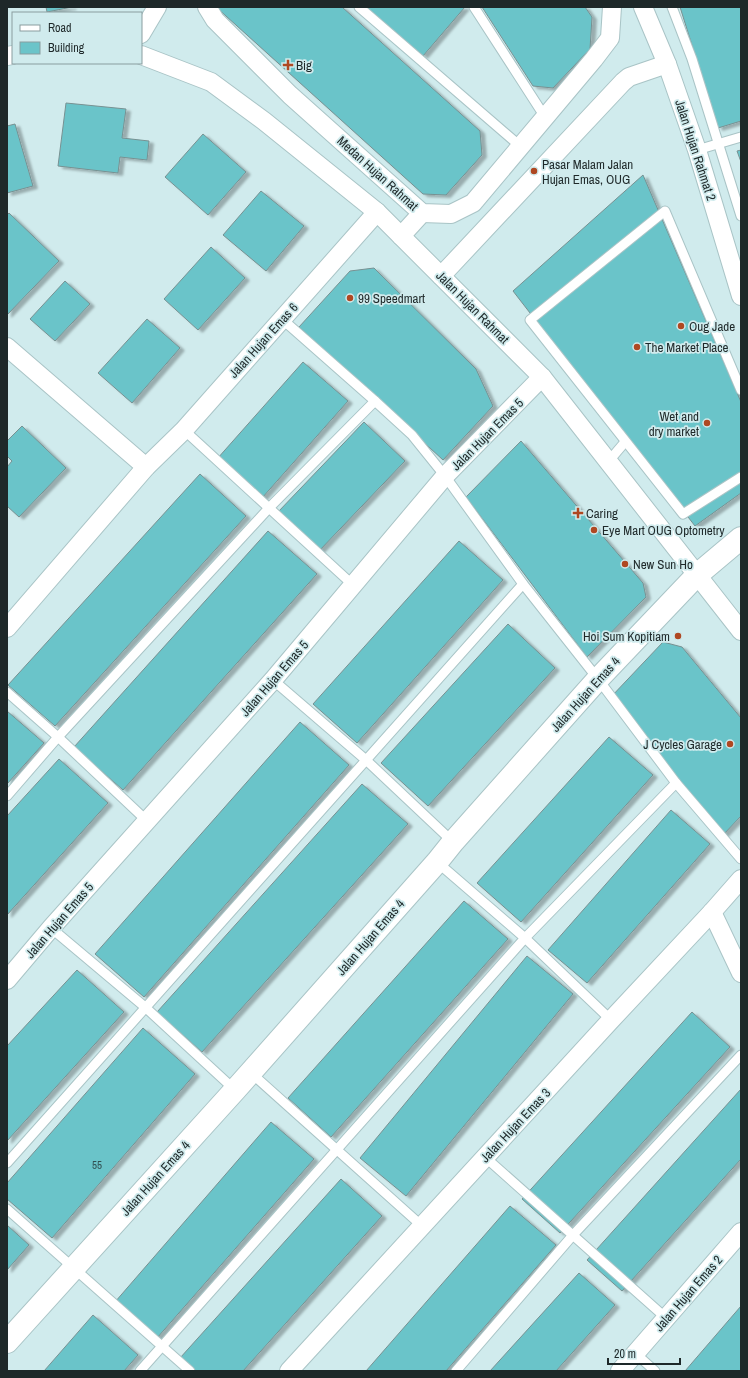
<svg xmlns="http://www.w3.org/2000/svg" width="748" height="1378" font-family="'Archivo Narrow',sans-serif">
<defs>
<filter id="shadow"><feDropShadow dx="4.5" dy="2.5" stdDeviation="1" flood-color="#0004"/></filter>
</defs>
<rect width="100%" height="100%" fill="#d0ebed"/>
<g fill="#6bc4c9" stroke="#779192" filter="url(#shadow)">
<path d="M 46,7 L 72,7 L 47,12 Z"/>
<path d="M 216,7 L 342,7 L 480,131 L 482,155 L 446,195 L 423,194 Z"/>
<path d="M 366,7 L 465,7 L 423,56 Z"/>
<path d="M 482,7 L 585,7 L 592,17 L 590,49 L 553,88 L 533,86 Z"/>
<path d="M 680,7 L 741,7 L 741,121 L 718,128 Z"/>
<path d="M 66,103 L 126,109 L 122,138 L 149,141 L 147,160 L 120,157 L 118,173 L 58,166 Z"/>
<path d="M 15,124 L 33,186 L 7,193 L 7,126 Z"/>
<path d="M 203,134 L 246,172 L 208,215 L 165,177 Z"/>
<path d="M 741,150 L 741,162 L 737,151 Z"/>
<path d="M 643,175 L 741,402 L 741,493 L 695,526 L 513,291 Z"/>
<path d="M 261,191 L 304,226 L 266,271 L 223,235 Z"/>
<path d="M 9,213 L 59,261 L 7,315 L 7,215 Z"/>
<path d="M 211,247 L 245,278 L 198,330 L 164,299 Z"/>
<path d="M 374,268 L 476,369 L 493,406 L 443,460 L 299,327 L 350,271 Z"/>
<path d="M 65,281 L 90,304 L 55,341 L 30,319 Z"/>
<path d="M 147,319 L 180,348 L 132,403 L 98,373 Z"/>
<path d="M 303,362 L 348,401 L 262,498 L 217,459 Z"/>
<path d="M 364,422 L 405,461 L 319,551 L 278,512 Z"/>
<path d="M 22,426 L 66,468 L 19,517 L 7,506 L 7,467 L 12,461 L 7,456 L 7,441 Z"/>
<path d="M 521,441 L 643,583 L 646,597 L 587,657 L 466,497 Z"/>
<path d="M 200,474 L 246,516 L 55,726 L 8,685 Z"/>
<path d="M 268,531 L 317,574 L 123,790 L 74,747 Z"/>
<path d="M 459,541 L 503,580 L 357,743 L 313,704 Z"/>
<path d="M 508,624 L 555,668 L 428,806 L 381,763 Z"/>
<path d="M 663,642 L 682,647 L 741,718 L 741,816 L 723,835 L 610,698 Z"/>
<path d="M 7,711 L 44,743 L 7,784 Z"/>
<path d="M 300,722 L 349,765 L 144,997 L 95,954 Z"/>
<path d="M 609,737 L 653,775 L 521,922 L 477,883 Z"/>
<path d="M 59,759 L 108,803 L 7,915 L 7,816 Z"/>
<path d="M 362,784 L 408,824 L 202,1052 L 157,1012 Z"/>
<path d="M 671,810 L 710,844 L 587,983 L 548,950 Z"/>
<path d="M 464,901 L 508,939 L 331,1137 L 288,1098 Z"/>
<path d="M 527,956 L 573,994 L 406,1196 L 360,1158 Z"/>
<path d="M 77,970 L 124,1012 L 7,1141 L 7,1046 Z"/>
<path d="M 692,1012 L 730,1047 L 560,1233 L 522,1199 Z"/>
<path d="M 143,1028 L 195,1074 L 52,1238 L 7,1199 L 7,1183 Z"/>
<path d="M 741,1089 L 741,1159 L 622,1291 L 587,1260 Z"/>
<path d="M 271,1122 L 314,1159 L 157,1338 L 115,1302 Z"/>
<path d="M 341,1179 L 382,1216 L 243,1371 L 194,1371 L 180,1358 Z"/>
<path d="M 510,1206 L 556,1245 L 446,1371 L 366,1371 Z"/>
<path d="M 7,1225 L 29,1245 L 7,1270 Z"/>
<path d="M 579,1273 L 615,1305 L 556,1371 L 490,1371 Z"/>
<path d="M 741,1306 L 741,1371 L 685,1371 Z"/>
<path d="M 93,1315 L 138,1355 L 124,1371 L 44,1371 Z"/>
</g>
<g fill="none" stroke-linecap="round" stroke-linejoin="round">
<defs>
<g id="lane">
<path d="M 359,7 L 520,146"/>
<path d="M 474,7 L 545,117"/>
<path d="M 672,7 L 692,59 L 741,216"/>
<path d="M 697,150 L 741,137"/>
<path d="M 282,319 L 375,401 L 412,435 L 445,476 L 523,584 L 598,679 L 676,783 L 741,859"/>
<path d="M 741,390 L 665,211 L 530,320 L 683,514 L 741,477"/>
<path d="M 184,430 L 353,585"/>
<path d="M 608,462 L 625,442"/>
<path d="M 273,680 L 366,760 L 453,842"/>
<path d="M 7,692 L 58,737 L 147,821"/>
<path d="M 7,796 L 58,737 L 269,508 L 375,401"/>
<path d="M 437,862 L 525,938 L 611,1020"/>
<path d="M 51,928 L 145,1007 L 235,1090"/>
<path d="M 250,1072 L 422,1226"/>
<path d="M 485,1157 L 666,1318"/>
<path d="M 7,1163 L 523,584"/>
<path d="M 7,1209 L 190,1371"/>
<path d="M 635,1353 L 655,1371"/>
<path d="M 140,1371 L 525,938 L 676,783"/>
<path d="M 456,1371 L 573,1235 L 741,1055"/>
</g>
<g id="street">
<path d="M 207,7 L 215,20 L 290,95 L 422,213 L 451,214 L 473,203 L 594,59 L 610,38 L 612,7"/>
<path d="M 643,7 L 667,64 L 697,150 L 741,296"/>
<path d="M 141,34 L 157,7"/>
<path d="M 141,55 L 211,82 L 264,121 L 377,212 L 542,377 L 741,631"/>
<path d="M 7,56 L 13,55"/>
<path d="M 401,236 L 422,213"/>
<path d="M 441,276 L 623,82 L 629,77 L 667,64"/>
<path d="M 7,347 L 146,467"/>
<path d="M 7,628 L 146,467 L 184,430 L 377,212"/>
<path d="M 712,912 L 741,973"/>
<path d="M 7,980 L 51,928 L 273,680 L 445,476 L 542,377"/>
<path d="M 289,1371 L 611,1020 L 712,912 L 741,879"/>
<path d="M 620,1371 L 741,1232"/>
</g>
<path id="secondary" d="M 7,1342 L 235,1090 L 437,862 L 453,842 L 598,679 L 697,575 L 741,538"/>
</defs>
<use href="#lane" stroke="#a9c4c6" stroke-width="11"/>
<use href="#street" stroke="#a9c4c6" stroke-width="20"/>
<use href="#secondary" stroke="#a9c4c6" stroke-width="24"/>
<use href="#lane" stroke="#fff" stroke-width="9"/>
<use href="#street" stroke="#fff" stroke-width="18"/>
<use href="#secondary" stroke="#fff" stroke-width="22"/>
</g>
<g fill="#af4822" stroke="#d0ebed" stroke-width="1.5">
<path d="M286 59h4v4h4v4h-4v4h-4v-4h-4v-4h4z"/>
<circle cx="534" cy="171" r="4"/>
<circle cx="350" cy="298" r="4"/>
<circle cx="681" cy="326" r="4"/>
<circle cx="637" cy="347" r="4"/>
<circle cx="707" cy="423" r="4"/>
<path d="M576 507h4v4h4v4h-4v4h-4v-4h-4v-4h4z"/>
<circle cx="594" cy="530" r="4"/>
<circle cx="625" cy="564" r="4"/>
<circle cx="678" cy="636" r="4"/>
<circle cx="730" cy="744" r="4"/>
</g>
<g text-anchor="middle" stroke-width="3.5" stroke-linejoin="round" paint-order="stroke">
<g font-size="11" fill="#314f51">
<text x="97" y="1169">55</text>
</g>
<g font-size="13" fill="#1e2829" stroke="#d0ebed" text-anchor="start">
<text x="296" y="70">Big</text>
<text x="542" y="169">Pasar Malam Jalan<tspan x="542" dy="15">Hujan Emas, OUG</tspan></text>
<text x="358" y="303">99 Speedmart</text>
<text x="689" y="331">Oug Jade</text>
<text x="645" y="352">The Market Place</text>
<text x="699" y="421" text-anchor="end">Wet and<tspan x="699" dy="15">dry market</tspan></text>
<text x="586" y="518">Caring</text>
<text x="602" y="535">Eye Mart OUG Optometry</text>
<text x="633" y="569">New Sun Ho</text>
<text x="670" y="641" text-anchor="end">Hoi Sum Kopitiam</text>
<text x="722" y="749" text-anchor="end">J Cycles Garage</text>
</g>
<g font-size="13" fill="#1e2829" stroke="#d0ebed">
<text transform="translate(696 150) rotate(72)" y="5">Jalan Hujan Rahmat 2</text>
<text transform="translate(378 173) rotate(42)" y="5">Medan Hujan Rahmat</text>
<text transform="translate(473 307) rotate(45)" y="5">Jalan Hujan Rahmat</text>
<text transform="translate(263 340) rotate(-48)" y="5">Jalan Hujan Emas 6</text>
<text transform="translate(487 434) rotate(-45)" y="5">Jalan Hujan Emas 5</text>
<text transform="translate(274 678) rotate(-49)" y="5">Jalan Hujan Emas 5</text>
<text transform="translate(585 694) rotate(-48)" y="5">Jalan Hujan Emas 4</text>
<text transform="translate(59 920) rotate(-49)" y="5">Jalan Hujan Emas 5</text>
<text transform="translate(370 937) rotate(-49)" y="5">Jalan Hujan Emas 4</text>
<text transform="translate(515 1125) rotate(-47)" y="5">Jalan Hujan Emas 3</text>
<text transform="translate(155 1178) rotate(-48)" y="5">Jalan Hujan Emas 4</text>
<text transform="translate(688 1293) rotate(-49)" y="5">Jalan Hujan Emas 2</text>
</g>
</g>
<rect width="748" height="1378" fill="none" stroke="#1e2829" stroke-width="16"/>
<rect x="12" y="12" width="130" height="52" fill="#d0ebed" stroke="#899d9f"/>
<rect x="20" y="25" width="20" height="6" fill="#ffffff" stroke="#899d9f"/>
<text x="48" y="32" font-size="12" fill="#1e2829">Road</text>
<rect x="20" y="42" width="20" height="12" fill="#6bc4c9" stroke="#899d9f"/>
<text x="48" y="52" font-size="12" fill="#1e2829">Building</text>
<path d="M608 1358v6h72v-6" fill="none" stroke="#1e2829" stroke-width="2"/>
<text x="614" y="1358" font-size="12" fill="#1e2829" stroke="#d0ebed" stroke-width="3" paint-order="stroke">20 m</text>
</svg>
